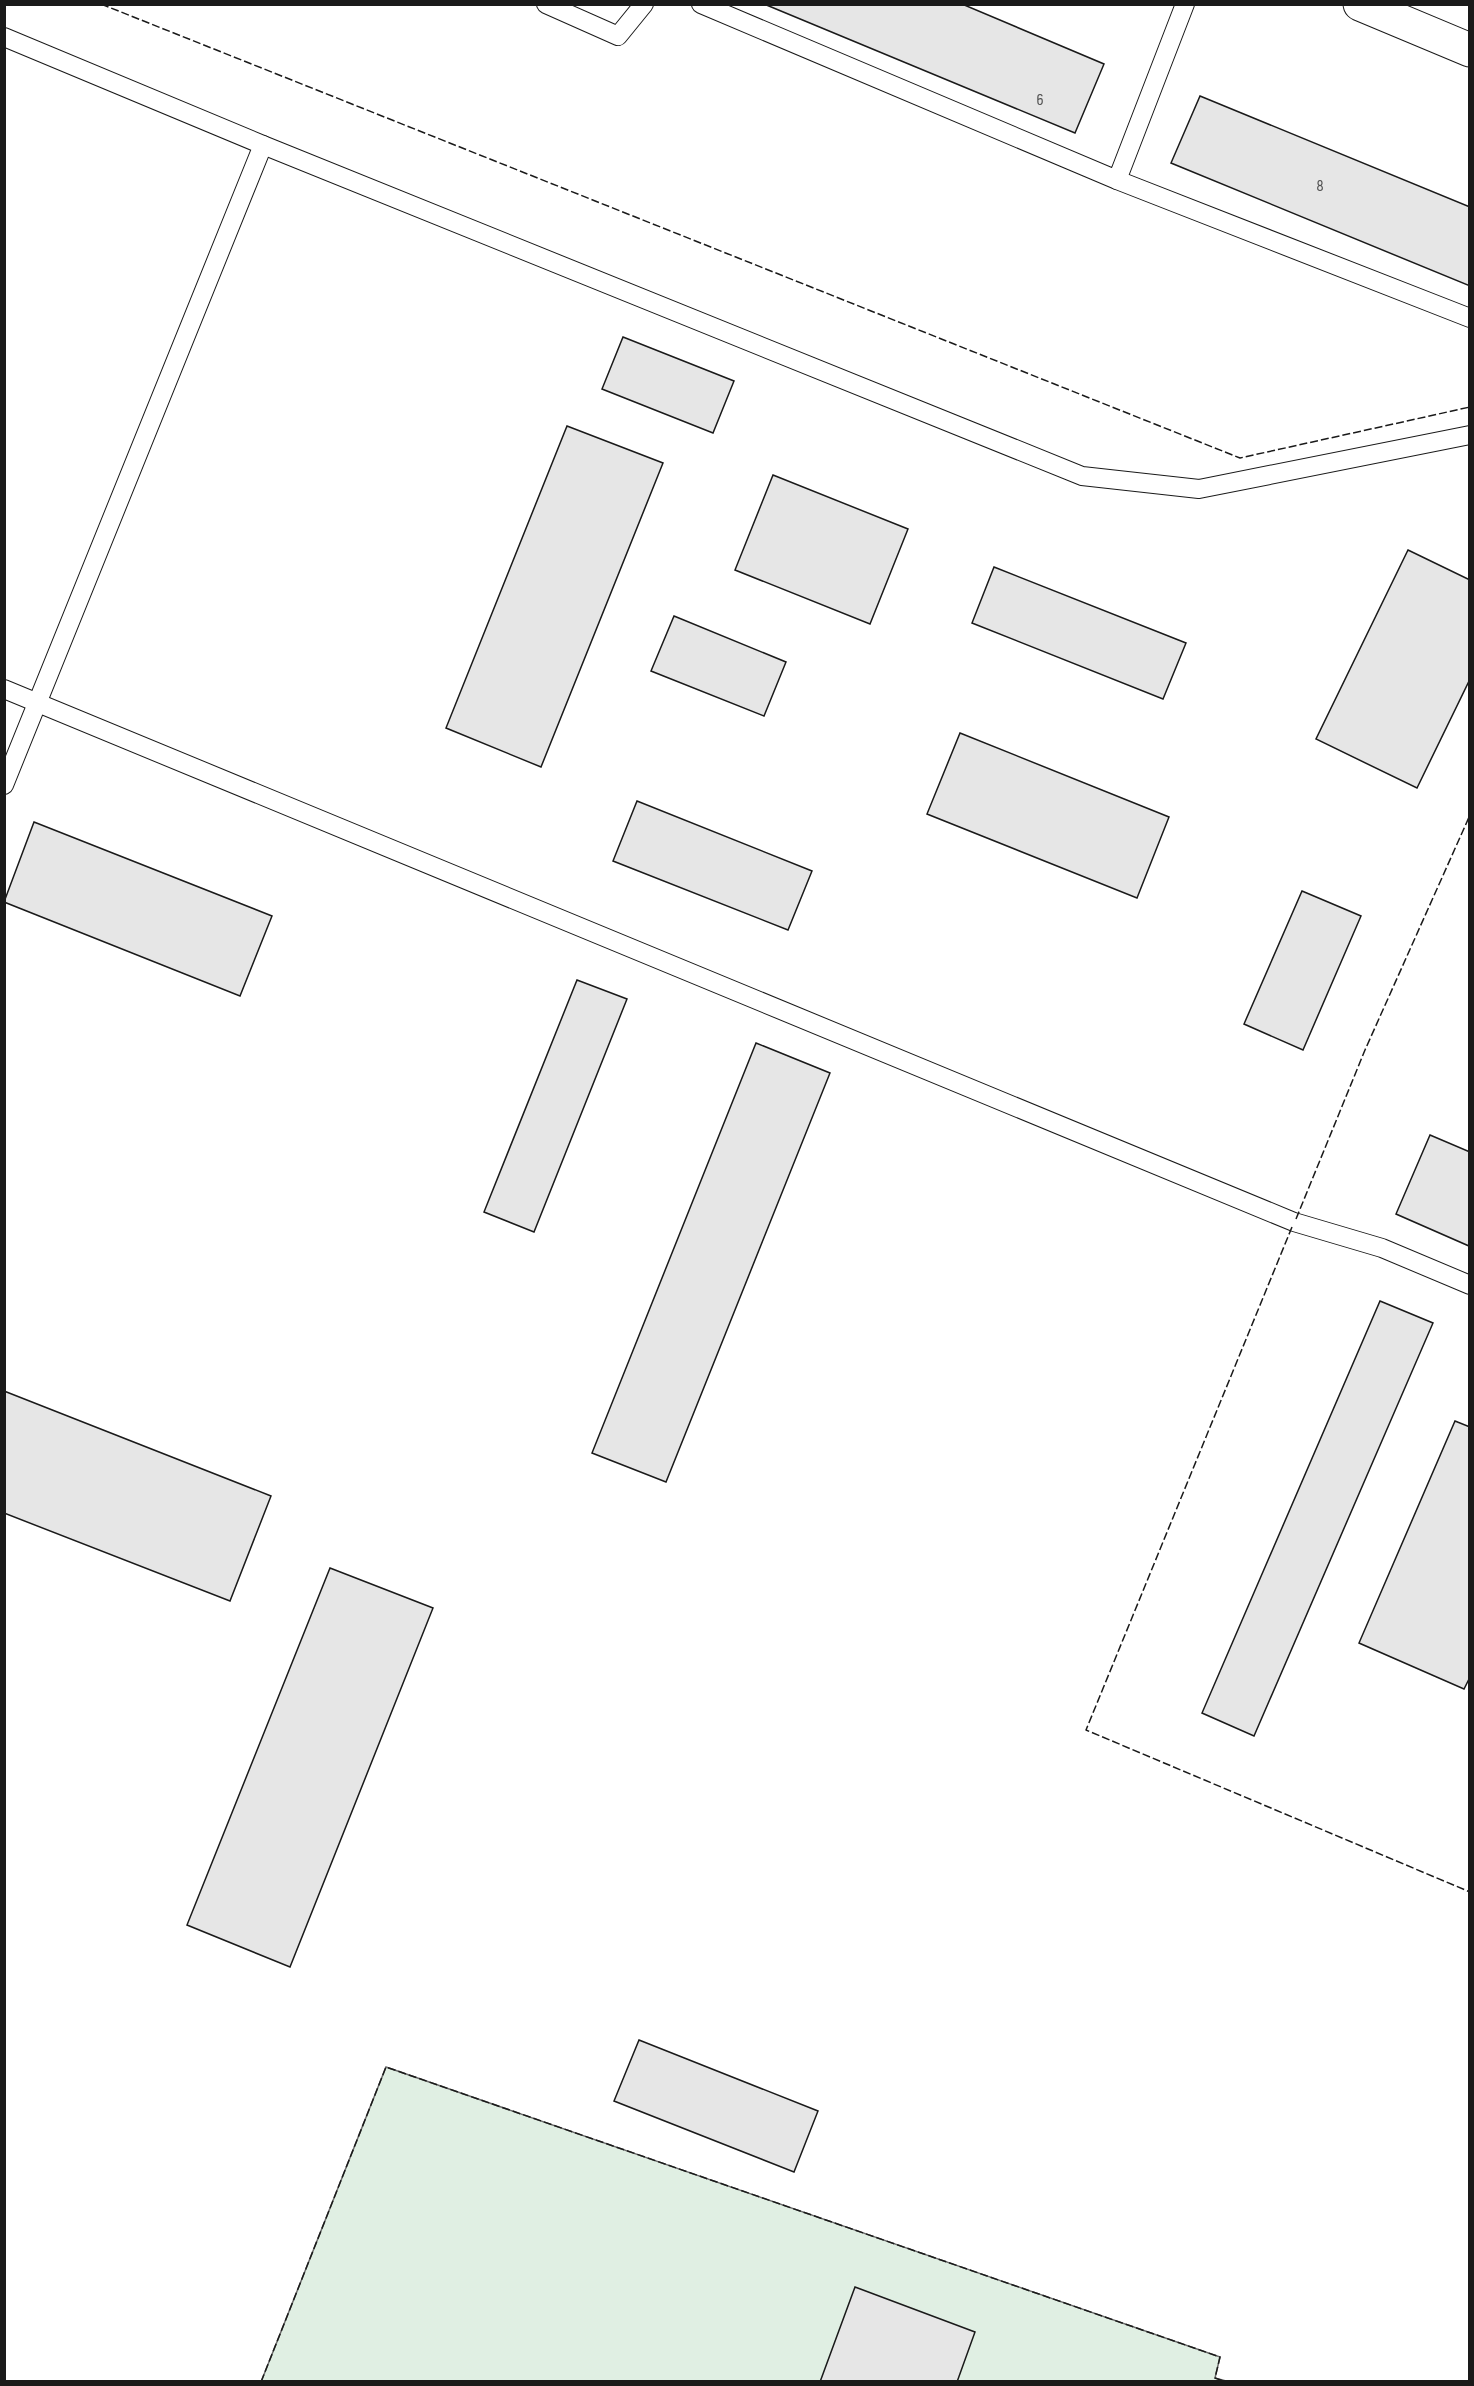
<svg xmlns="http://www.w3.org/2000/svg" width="1474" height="2386" font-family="'Sofia Sans Condensed',sans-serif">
<rect width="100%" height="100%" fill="#fff"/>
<path fill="#e0efe3" stroke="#6a6a6a" stroke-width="1.5" d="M 386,2067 L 1220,2357 L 1215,2378 L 1226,2381 L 261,2382 Z"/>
<g fill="#e6e6e6" stroke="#1a1a1a" stroke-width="1.5">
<path d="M 764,4 L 962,4 L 1104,64 L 1075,133 Z"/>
<path d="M 1200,96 L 1470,207 L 1470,286 L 1171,163 Z"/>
<path d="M 623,337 L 734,381 L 713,433 L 602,389 Z"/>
<path d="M 567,426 L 663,463 L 541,767 L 446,728 Z"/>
<path d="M 773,475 L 908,529 L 870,624 L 735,570 Z"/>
<path d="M 1408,550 L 1470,580 L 1470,679 L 1417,788 L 1316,739 Z"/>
<path d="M 994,567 L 1186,643 L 1163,699 L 972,623 Z"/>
<path d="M 674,616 L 786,662 L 764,716 L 651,671 Z"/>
<path d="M 960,733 L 1169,817 L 1137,898 L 927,814 Z"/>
<path d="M 637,801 L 812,871 L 788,930 L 613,861 Z"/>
<path d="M 34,822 L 272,916 L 240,996 L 4,902 Z"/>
<path d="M 1302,891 L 1361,916 L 1303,1050 L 1244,1024 Z"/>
<path d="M 577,980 L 627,999 L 534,1232 L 484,1212 Z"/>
<path d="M 756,1043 L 830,1073 L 666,1482 L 592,1453 Z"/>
<path d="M 1430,1135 L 1470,1152 L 1469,1246 L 1396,1214 Z"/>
<path d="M 1380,1301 L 1433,1323 L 1254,1736 L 1202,1713 Z"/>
<path d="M 4,1391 L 271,1496 L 230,1601 L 4,1513 Z"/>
<path d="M 1455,1421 L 1470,1427 L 1470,1677 L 1464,1689 L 1359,1643 Z"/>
<path d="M 330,1568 L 433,1608 L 290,1967 L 187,1925 Z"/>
<path d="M 639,2040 L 818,2111 L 794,2172 L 614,2101 Z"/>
<path d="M 855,2287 L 975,2332 L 957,2382 L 820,2382 Z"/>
</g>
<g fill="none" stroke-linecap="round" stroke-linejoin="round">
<defs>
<g id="service">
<path d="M 546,4 L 618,36 L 644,4"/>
<path d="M 701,4 L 1117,180 L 1185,4"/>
<path d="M 4,37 L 263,145 L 1082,476 L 1199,489 L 1470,435"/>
<path d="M 1117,180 L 1470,318"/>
<path d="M 4,689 L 1294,1222 L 1382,1248 L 1470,1285"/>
<path d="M 4,785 L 263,145"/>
</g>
<path id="minor" d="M 1360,4 L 1470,50"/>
</defs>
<use href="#service" stroke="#1a1a1a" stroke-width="20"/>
<use href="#minor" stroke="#1a1a1a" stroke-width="35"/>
<use href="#service" stroke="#fff" stroke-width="18"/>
<use href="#minor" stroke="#fff" stroke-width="33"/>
<g stroke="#1a1a1a" stroke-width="1.5" stroke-dasharray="8 3" stroke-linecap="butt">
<path d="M 101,4 L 1240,458 L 1470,407"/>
<path d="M 1296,1219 L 1365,1050 L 1470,815"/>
<path d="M 1292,1227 L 1086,1730 L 1470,1892"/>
<path d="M 261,2382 L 386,2067 L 1220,2357 L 1215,2378 L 1226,2382"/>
</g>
</g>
<g text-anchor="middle" stroke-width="4.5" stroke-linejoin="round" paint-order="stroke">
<g font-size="16" fill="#4d4d4d">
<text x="1040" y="105">6</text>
<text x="1320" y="191">8</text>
</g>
</g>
<rect width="1474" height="2386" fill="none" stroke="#1a1a1a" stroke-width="12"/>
</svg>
